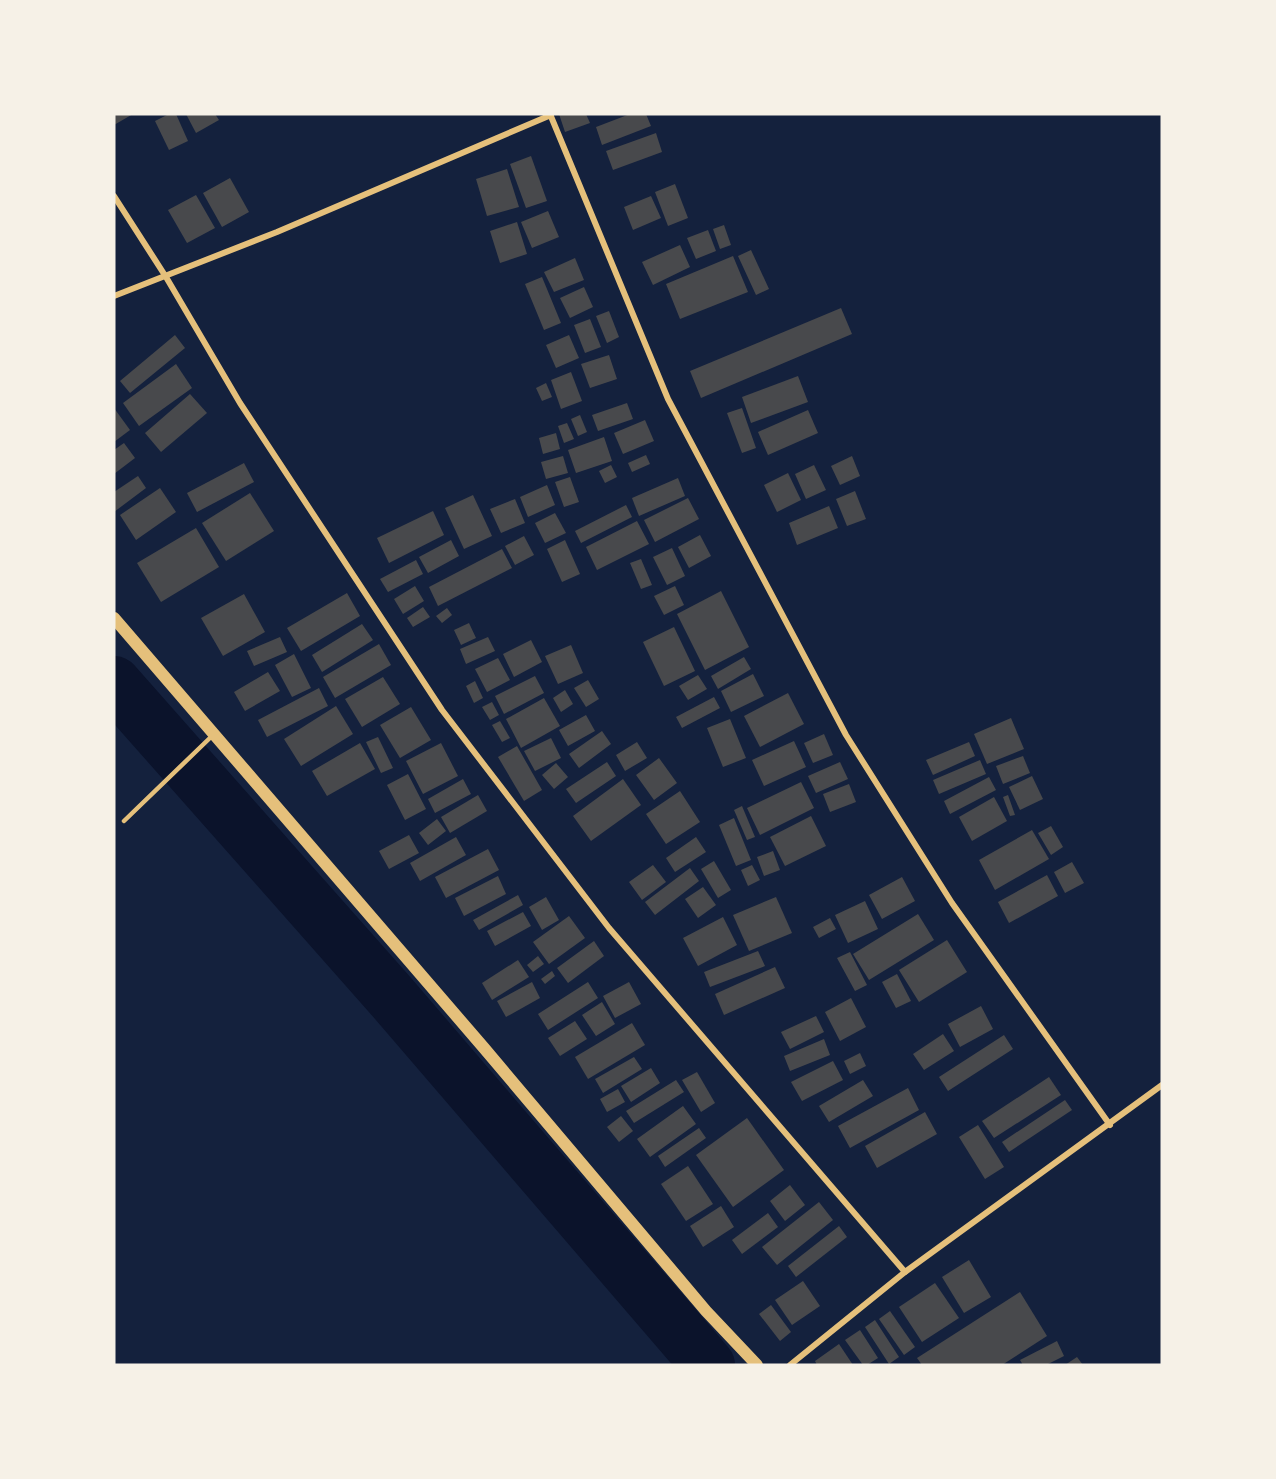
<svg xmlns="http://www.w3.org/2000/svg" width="1276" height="1479" font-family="'DejaVu Sans',sans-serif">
<rect width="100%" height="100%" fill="#14213d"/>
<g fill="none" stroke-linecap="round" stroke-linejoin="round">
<path stroke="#0b132b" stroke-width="54" d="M 114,683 L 390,995 L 708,1365"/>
</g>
<g fill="#48494c">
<path d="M 114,114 L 133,114 L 114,125 Z"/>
<path d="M 169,114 L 176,114 L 188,141 L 169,150 L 155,121 Z"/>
<path d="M 186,114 L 215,114 L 219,120 L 196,133 Z"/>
<path d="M 559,114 L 586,114 L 590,123 L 565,132 Z"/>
<path d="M 630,114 L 646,114 L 651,126 L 602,145 L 596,127 Z"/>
<path d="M 656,133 L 662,152 L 613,170 L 606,151 Z"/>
<path d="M 531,156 L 547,201 L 526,208 L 510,164 Z"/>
<path d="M 507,169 L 519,207 L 487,216 L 476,179 Z"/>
<path d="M 230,178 L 249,212 L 222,227 L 203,193 Z"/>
<path d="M 675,184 L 688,218 L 668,226 L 655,192 Z"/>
<path d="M 196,195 L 215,228 L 187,243 L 168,210 Z"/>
<path d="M 651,196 L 661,218 L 633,230 L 624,207 Z"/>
<path d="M 548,211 L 559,237 L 532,248 L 521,222 Z"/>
<path d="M 517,222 L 527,254 L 500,263 L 490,231 Z"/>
<path d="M 724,225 L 731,245 L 720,249 L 713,229 Z"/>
<path d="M 708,230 L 716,251 L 696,259 L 687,238 Z"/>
<path d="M 680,245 L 690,267 L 653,285 L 642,262 Z"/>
<path d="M 751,250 L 769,289 L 756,295 L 738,256 Z"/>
<path d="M 733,256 L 748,292 L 680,319 L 666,284 Z"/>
<path d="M 575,258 L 584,280 L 554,292 L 544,272 Z"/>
<path d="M 542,277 L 561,323 L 544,330 L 525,284 Z"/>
<path d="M 584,287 L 593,307 L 570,318 L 560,298 Z"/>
<path d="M 841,308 L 852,334 L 701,398 L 690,371 Z"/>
<path d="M 609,311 L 619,337 L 607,343 L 596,316 Z"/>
<path d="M 590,319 L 601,347 L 585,353 L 574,325 Z"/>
<path d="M 175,335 L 185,348 L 130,393 L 120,381 Z"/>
<path d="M 569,335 L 579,358 L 556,368 L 546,345 Z"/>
<path d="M 609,355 L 617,379 L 590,388 L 581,364 Z"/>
<path d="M 176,364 L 192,388 L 139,426 L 123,403 Z"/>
<path d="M 571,372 L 582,401 L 561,409 L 551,380 Z"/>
<path d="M 798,376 L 808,402 L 751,423 L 742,397 Z"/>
<path d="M 546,383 L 552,397 L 542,401 L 536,388 Z"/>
<path d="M 190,394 L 207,413 L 161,452 L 145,433 Z"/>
<path d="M 627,403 L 633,419 L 598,431 L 592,415 Z"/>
<path d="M 114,408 L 130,430 L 114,442 Z"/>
<path d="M 742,408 L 756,448 L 742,453 L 727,413 Z"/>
<path d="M 808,410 L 818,433 L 768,455 L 758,432 Z"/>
<path d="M 580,415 L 587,432 L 578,436 L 571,419 Z"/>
<path d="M 645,420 L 654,441 L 623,454 L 614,433 Z"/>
<path d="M 567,423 L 574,439 L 564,443 L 558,426 Z"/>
<path d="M 556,433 L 560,449 L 543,454 L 539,438 Z"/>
<path d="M 604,437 L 612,461 L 576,473 L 568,450 Z"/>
<path d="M 124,443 L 135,458 L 114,474 L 114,450 Z"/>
<path d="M 646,455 L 650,464 L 632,472 L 628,463 Z"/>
<path d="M 563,456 L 568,473 L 546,479 L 541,462 Z"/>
<path d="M 852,456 L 860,476 L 840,485 L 831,466 Z"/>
<path d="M 244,463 L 254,482 L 197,512 L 187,493 Z"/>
<path d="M 611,465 L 617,477 L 605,483 L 599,471 Z"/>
<path d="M 814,465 L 826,490 L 806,499 L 795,474 Z"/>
<path d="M 788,473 L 801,500 L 777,512 L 764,485 Z"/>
<path d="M 138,476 L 146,488 L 114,512 L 114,492 Z"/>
<path d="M 570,477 L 579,502 L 564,507 L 555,482 Z"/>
<path d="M 678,478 L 685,496 L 639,516 L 632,498 Z"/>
<path d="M 547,485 L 555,505 L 528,517 L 520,497 Z"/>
<path d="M 160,488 L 176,512 L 136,540 L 120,515 Z"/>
<path d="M 855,491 L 866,519 L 847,526 L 836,499 Z"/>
<path d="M 250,493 L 274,531 L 226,561 L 202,523 Z"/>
<path d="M 473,495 L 492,536 L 464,549 L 445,508 Z"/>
<path d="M 688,498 L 699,519 L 655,542 L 644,520 Z"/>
<path d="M 515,499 L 525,523 L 501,533 L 490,509 Z"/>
<path d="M 626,505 L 632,517 L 581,543 L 575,531 Z"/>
<path d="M 829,506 L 838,528 L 797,545 L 789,523 Z"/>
<path d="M 433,511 L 444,535 L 389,563 L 377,538 Z"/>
<path d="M 555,513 L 566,533 L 545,543 L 535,523 Z"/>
<path d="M 637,521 L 649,544 L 597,570 L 586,547 Z"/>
<path d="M 196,528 L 219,567 L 161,602 L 137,563 Z"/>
<path d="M 700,535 L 711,556 L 689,568 L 678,547 Z"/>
<path d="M 524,536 L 534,555 L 515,565 L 505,546 Z"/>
<path d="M 451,540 L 459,556 L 428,573 L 419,557 Z"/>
<path d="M 565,540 L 580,574 L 562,582 L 547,549 Z"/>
<path d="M 672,548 L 685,576 L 667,585 L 653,557 Z"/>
<path d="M 502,549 L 512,568 L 438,606 L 429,587 Z"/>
<path d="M 641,559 L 652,585 L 641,589 L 630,563 Z"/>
<path d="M 416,560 L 423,574 L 388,592 L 380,579 Z"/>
<path d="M 415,586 L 424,601 L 403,614 L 394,599 Z"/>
<path d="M 675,586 L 684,605 L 664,615 L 654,596 Z"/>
<path d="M 721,591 L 749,647 L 705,670 L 677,614 Z"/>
<path d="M 347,593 L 360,616 L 301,651 L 287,628 Z"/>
<path d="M 244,594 L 265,632 L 223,656 L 201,618 Z"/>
<path d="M 423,607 L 430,617 L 413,627 L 407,618 Z"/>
<path d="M 447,608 L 452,615 L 442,623 L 436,616 Z"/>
<path d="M 469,623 L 476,638 L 461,645 L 454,630 Z"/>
<path d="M 362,624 L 373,640 L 322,672 L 312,655 Z"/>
<path d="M 674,627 L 695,671 L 664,686 L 643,642 Z"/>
<path d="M 280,637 L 287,652 L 254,666 L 247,651 Z"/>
<path d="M 488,637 L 495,651 L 466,664 L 460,649 Z"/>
<path d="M 531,640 L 542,662 L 514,677 L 503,654 Z"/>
<path d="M 379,644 L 391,665 L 335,698 L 323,677 Z"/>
<path d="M 571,645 L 583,673 L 558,684 L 545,656 Z"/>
<path d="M 294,654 L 311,688 L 292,697 L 275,665 Z"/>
<path d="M 744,657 L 751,669 L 718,689 L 711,676 Z"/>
<path d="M 498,658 L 510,680 L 487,692 L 475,669 Z"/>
<path d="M 268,672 L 280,691 L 245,711 L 234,692 Z"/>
<path d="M 753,674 L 764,696 L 731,712 L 721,691 Z"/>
<path d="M 698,675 L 707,689 L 688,700 L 679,686 Z"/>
<path d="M 535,676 L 544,693 L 504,714 L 495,696 Z"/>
<path d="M 383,677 L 400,704 L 362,727 L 345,699 Z"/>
<path d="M 588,680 L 599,699 L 586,707 L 574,688 Z"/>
<path d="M 475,681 L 483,698 L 474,703 L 466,686 Z"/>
<path d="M 319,688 L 328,706 L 267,737 L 258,720 Z"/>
<path d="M 565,690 L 573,704 L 561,712 L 553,698 Z"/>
<path d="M 788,693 L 804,724 L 760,747 L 744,716 Z"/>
<path d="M 714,697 L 720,708 L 682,728 L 676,717 Z"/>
<path d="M 544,698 L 560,726 L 521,748 L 506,719 Z"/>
<path d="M 492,702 L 499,715 L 490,720 L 482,707 Z"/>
<path d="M 336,706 L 353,734 L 301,766 L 284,739 Z"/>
<path d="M 411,707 L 431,740 L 400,758 L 380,725 Z"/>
<path d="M 586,715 L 595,731 L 568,746 L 559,730 Z"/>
<path d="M 1011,718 L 1024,749 L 987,764 L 974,734 Z"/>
<path d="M 730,719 L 746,758 L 723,767 L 707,728 Z"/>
<path d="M 500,721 L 510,738 L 502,742 L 492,725 Z"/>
<path d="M 602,731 L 611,744 L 579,768 L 569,754 Z"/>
<path d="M 824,734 L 833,755 L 813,763 L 804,743 Z"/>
<path d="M 378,737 L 393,768 L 381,773 L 366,742 Z"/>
<path d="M 551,738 L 561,758 L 535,771 L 524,751 Z"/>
<path d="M 794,741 L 806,767 L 764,786 L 752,760 Z"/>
<path d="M 637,742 L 647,758 L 625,771 L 616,755 Z"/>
<path d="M 969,742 L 975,756 L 933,775 L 926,760 Z"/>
<path d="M 360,743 L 375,769 L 327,796 L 312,771 Z"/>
<path d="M 441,743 L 458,776 L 423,794 L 406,761 Z"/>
<path d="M 517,746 L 542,790 L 524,801 L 498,757 Z"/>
<path d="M 1023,756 L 1030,773 L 1003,784 L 996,766 Z"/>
<path d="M 659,758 L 677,783 L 654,800 L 636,775 Z"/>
<path d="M 980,760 L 986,774 L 939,794 L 933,780 Z"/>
<path d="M 607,762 L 616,776 L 576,803 L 566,789 Z"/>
<path d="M 840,762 L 848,779 L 816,793 L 808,776 Z"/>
<path d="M 556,763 L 568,777 L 554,789 L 542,775 Z"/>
<path d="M 408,774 L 426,809 L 405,820 L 387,785 Z"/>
<path d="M 1032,776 L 1043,799 L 1020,810 L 1009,787 Z"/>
<path d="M 989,777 L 996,790 L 950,814 L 944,801 Z"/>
<path d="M 463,779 L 471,794 L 435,813 L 428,799 Z"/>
<path d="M 623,779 L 641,805 L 591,841 L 573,816 Z"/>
<path d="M 801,782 L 814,808 L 760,835 L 747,808 Z"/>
<path d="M 849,784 L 856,802 L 830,812 L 823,794 Z"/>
<path d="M 680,791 L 700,822 L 666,844 L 646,814 Z"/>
<path d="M 478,795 L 487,811 L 450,833 L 441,817 Z"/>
<path d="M 1008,795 L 1015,815 L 1010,816 L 1003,797 Z"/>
<path d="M 994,797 L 1007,821 L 972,841 L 959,817 Z"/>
<path d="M 742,806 L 755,837 L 747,840 L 734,810 Z"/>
<path d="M 811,816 L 826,846 L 785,866 L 770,837 Z"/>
<path d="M 734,818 L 751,860 L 736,866 L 719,825 Z"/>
<path d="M 437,819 L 446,831 L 428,845 L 419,833 Z"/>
<path d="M 1051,826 L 1063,847 L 1051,855 L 1038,833 Z"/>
<path d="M 1032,830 L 1049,859 L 995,890 L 979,860 Z"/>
<path d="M 409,835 L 419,853 L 389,869 L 379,851 Z"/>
<path d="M 456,837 L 466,855 L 420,881 L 410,863 Z"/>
<path d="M 696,837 L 706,852 L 675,872 L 666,858 Z"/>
<path d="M 488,849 L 499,870 L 446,898 L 435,877 Z"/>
<path d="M 773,851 L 780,870 L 764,876 L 757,857 Z"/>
<path d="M 714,861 L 731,890 L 718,898 L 701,869 Z"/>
<path d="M 1072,862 L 1084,883 L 1065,893 L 1054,872 Z"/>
<path d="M 653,865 L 666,882 L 642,900 L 629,882 Z"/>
<path d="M 752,865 L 760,880 L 748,886 L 741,870 Z"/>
<path d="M 690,868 L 699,881 L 655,915 L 645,902 Z"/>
<path d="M 1047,875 L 1058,896 L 1009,923 L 998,902 Z"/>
<path d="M 498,876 L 506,894 L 464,916 L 455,898 Z"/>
<path d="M 902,877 L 915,901 L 882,919 L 869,895 Z"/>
<path d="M 703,887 L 716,905 L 698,918 L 685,899 Z"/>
<path d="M 518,895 L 523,905 L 479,930 L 473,920 Z"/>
<path d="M 546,897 L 559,920 L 542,930 L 529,907 Z"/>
<path d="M 776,897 L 792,933 L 749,951 L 733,915 Z"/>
<path d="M 865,901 L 878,929 L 848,943 L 835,915 Z"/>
<path d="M 523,912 L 531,926 L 495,946 L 487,931 Z"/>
<path d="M 918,914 L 934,940 L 869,980 L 853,954 Z"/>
<path d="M 569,916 L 585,938 L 549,964 L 533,942 Z"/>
<path d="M 723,917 L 737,945 L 698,966 L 683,938 Z"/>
<path d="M 830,918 L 836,929 L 819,938 L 813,927 Z"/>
<path d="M 947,940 L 967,972 L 919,1002 L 899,970 Z"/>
<path d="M 594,941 L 604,956 L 568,983 L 557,968 Z"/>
<path d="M 758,951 L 765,966 L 710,987 L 704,972 Z"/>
<path d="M 850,952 L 867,985 L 855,991 L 837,958 Z"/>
<path d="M 538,956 L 544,964 L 533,972 L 527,965 Z"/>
<path d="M 518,960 L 529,977 L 492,1000 L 482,983 Z"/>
<path d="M 775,967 L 785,988 L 724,1015 L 715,994 Z"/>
<path d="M 552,971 L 555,976 L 545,984 L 541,979 Z"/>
<path d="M 897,974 L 911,1001 L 896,1008 L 882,982 Z"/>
<path d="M 532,982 L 540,998 L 506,1017 L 497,1001 Z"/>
<path d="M 588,982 L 598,998 L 548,1030 L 538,1014 Z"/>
<path d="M 629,982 L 641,1004 L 615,1018 L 603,996 Z"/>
<path d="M 851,998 L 866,1027 L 840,1041 L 825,1012 Z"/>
<path d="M 602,1002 L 615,1024 L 596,1036 L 582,1015 Z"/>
<path d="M 981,1006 L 993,1029 L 960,1047 L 948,1024 Z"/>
<path d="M 816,1016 L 824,1032 L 790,1049 L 781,1032 Z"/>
<path d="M 575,1021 L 587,1039 L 560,1056 L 548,1038 Z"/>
<path d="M 632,1023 L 645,1045 L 588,1079 L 575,1057 Z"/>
<path d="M 943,1034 L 954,1051 L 924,1070 L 913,1054 Z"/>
<path d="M 1004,1035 L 1013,1049 L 948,1091 L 939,1077 Z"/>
<path d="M 824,1039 L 830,1055 L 790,1071 L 784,1056 Z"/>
<path d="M 860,1053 L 866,1066 L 850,1074 L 844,1061 Z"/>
<path d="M 634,1057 L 642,1069 L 603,1093 L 595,1079 Z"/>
<path d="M 833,1061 L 843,1080 L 802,1101 L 791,1082 Z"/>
<path d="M 651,1068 L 660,1083 L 631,1102 L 621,1086 Z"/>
<path d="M 697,1072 L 715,1103 L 701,1112 L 682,1080 Z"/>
<path d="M 1049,1077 L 1061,1095 L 994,1138 L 982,1121 Z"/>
<path d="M 676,1080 L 684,1092 L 634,1123 L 626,1111 Z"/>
<path d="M 863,1080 L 873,1096 L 829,1122 L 819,1106 Z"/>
<path d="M 908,1088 L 919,1110 L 850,1148 L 838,1126 Z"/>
<path d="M 618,1089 L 625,1102 L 607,1112 L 600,1099 Z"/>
<path d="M 1065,1100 L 1072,1110 L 1009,1152 L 1002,1142 Z"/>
<path d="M 683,1106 L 696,1124 L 650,1157 L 637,1139 Z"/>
<path d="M 925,1112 L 937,1134 L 877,1168 L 865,1146 Z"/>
<path d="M 621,1116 L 633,1131 L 619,1142 L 607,1127 Z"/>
<path d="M 747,1118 L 784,1170 L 733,1207 L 696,1155 Z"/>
<path d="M 978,1125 L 1004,1167 L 985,1179 L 959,1137 Z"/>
<path d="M 699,1128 L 706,1138 L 665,1167 L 658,1156 Z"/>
<path d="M 688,1166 L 713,1204 L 686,1221 L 661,1184 Z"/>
<path d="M 790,1185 L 805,1205 L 785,1221 L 770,1201 Z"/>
<path d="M 819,1202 L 833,1220 L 777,1265 L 762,1247 Z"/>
<path d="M 721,1206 L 734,1227 L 703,1247 L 690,1226 Z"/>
<path d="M 768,1213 L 778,1227 L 742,1254 L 732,1240 Z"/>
<path d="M 839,1226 L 847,1237 L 796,1277 L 788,1266 Z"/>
<path d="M 969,1260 L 991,1297 L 964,1313 L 942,1277 Z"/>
<path d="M 803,1281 L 820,1306 L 792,1325 L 775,1300 Z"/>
<path d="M 935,1283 L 959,1318 L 922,1342 L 899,1307 Z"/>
<path d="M 1020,1292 L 1047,1336 L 1002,1365 L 922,1365 L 917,1358 Z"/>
<path d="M 771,1305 L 791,1332 L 780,1341 L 759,1314 Z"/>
<path d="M 890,1311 L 915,1347 L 904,1355 L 879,1319 Z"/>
<path d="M 875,1320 L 899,1357 L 889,1364 L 865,1327 Z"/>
<path d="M 860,1330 L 878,1358 L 867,1365 L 863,1365 L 845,1340 Z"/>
<path d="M 1057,1341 L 1064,1356 L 1046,1365 L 1023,1365 L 1020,1360 Z"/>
<path d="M 839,1344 L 853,1365 L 817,1365 L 815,1361 Z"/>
<path d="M 1077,1357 L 1083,1365 L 1065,1365 Z"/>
</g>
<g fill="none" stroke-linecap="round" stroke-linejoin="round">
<path stroke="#e5c07b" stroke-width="4.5" d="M 124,821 L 213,735"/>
<g stroke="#e5c07b" stroke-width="6">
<path d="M 550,114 L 668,399 L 846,735 L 952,903 L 1110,1125"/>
<path d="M 114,196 L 166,277 L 240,403 L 442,710 L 609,928 L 905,1272"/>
<path d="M 114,296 L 277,232 L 551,115"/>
<path d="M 790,1365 L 905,1272 L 1162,1085"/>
</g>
<path stroke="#e5c07b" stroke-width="12" d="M 114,618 L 484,1048 L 706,1311 L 757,1365"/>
</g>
<rect width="1276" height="1479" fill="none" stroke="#f6f1e7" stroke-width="231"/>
</svg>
